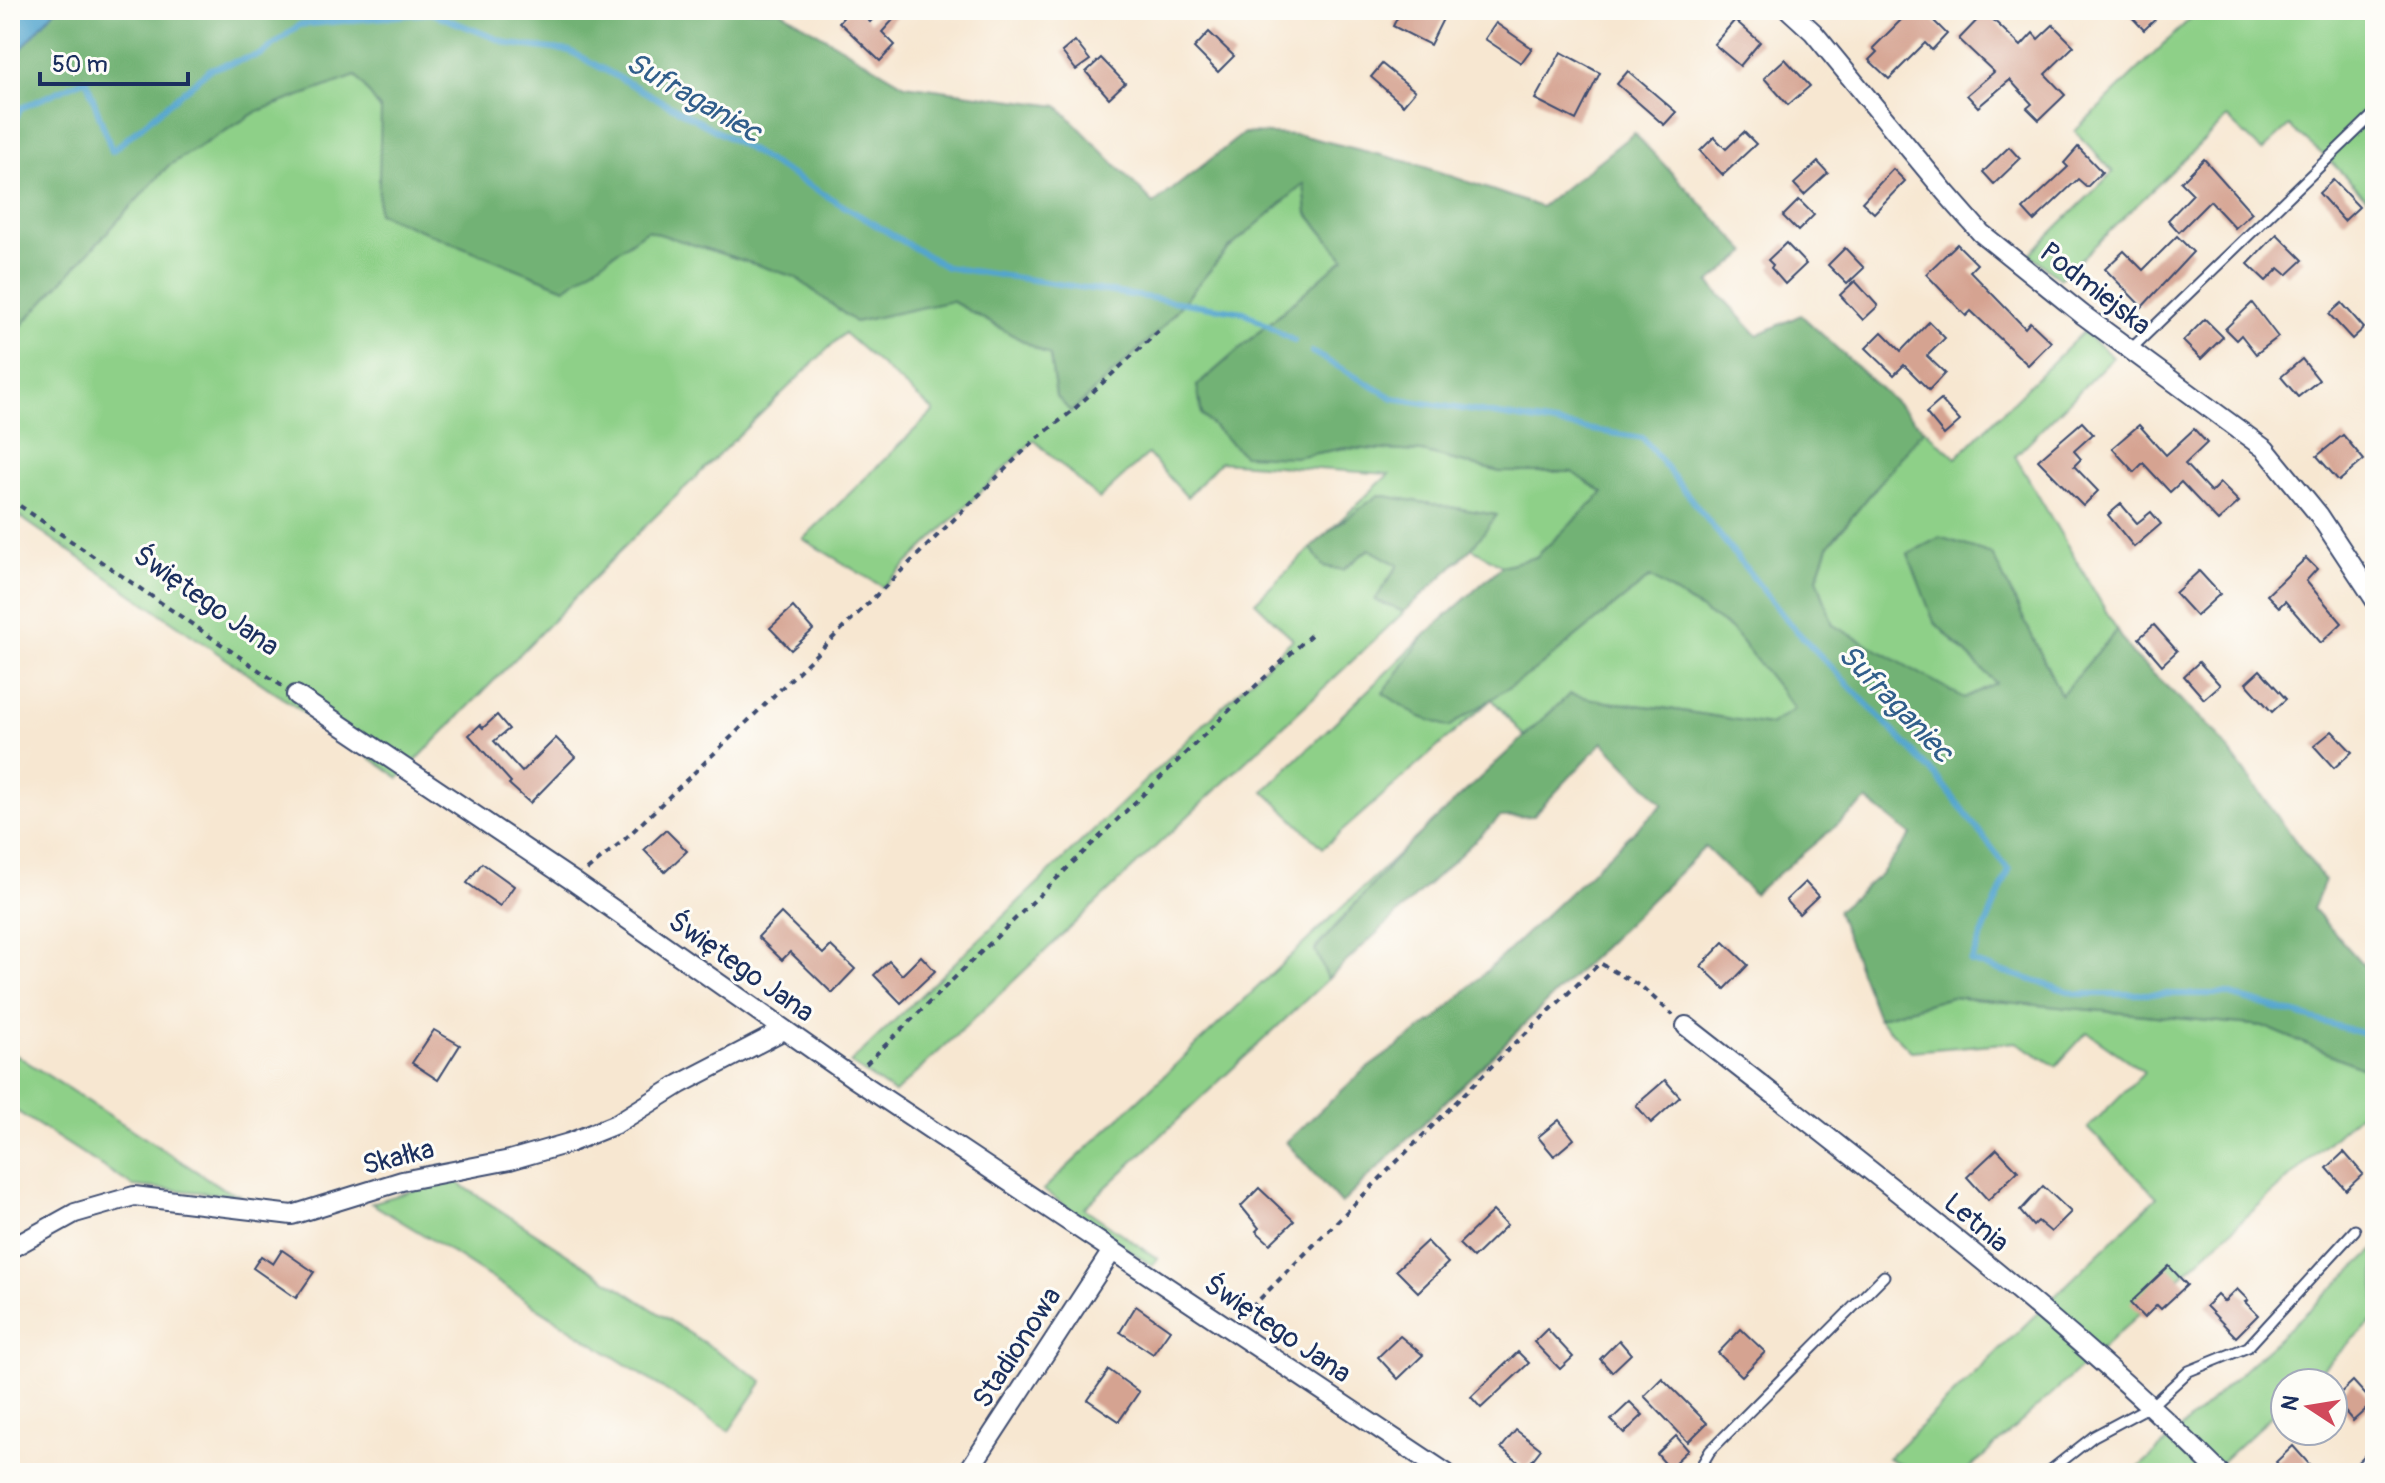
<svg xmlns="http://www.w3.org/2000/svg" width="2385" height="1483" font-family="Pangolin,sans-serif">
<rect width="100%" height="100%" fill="#fdfcf7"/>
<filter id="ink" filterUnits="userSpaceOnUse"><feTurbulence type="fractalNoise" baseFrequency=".0125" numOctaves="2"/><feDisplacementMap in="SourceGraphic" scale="16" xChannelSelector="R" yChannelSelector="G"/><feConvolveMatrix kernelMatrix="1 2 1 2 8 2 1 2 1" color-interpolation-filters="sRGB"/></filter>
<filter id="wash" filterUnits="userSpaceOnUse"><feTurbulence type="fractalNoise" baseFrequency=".006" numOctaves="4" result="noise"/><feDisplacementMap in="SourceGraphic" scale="32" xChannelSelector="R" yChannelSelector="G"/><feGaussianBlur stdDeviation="1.8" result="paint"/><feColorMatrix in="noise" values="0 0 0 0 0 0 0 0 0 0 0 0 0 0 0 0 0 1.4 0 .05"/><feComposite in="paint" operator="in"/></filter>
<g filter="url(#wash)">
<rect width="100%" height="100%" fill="#f7e7d1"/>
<g fill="#8ed088" stroke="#548073" stroke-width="2">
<path d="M 2199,10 L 2375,10 L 2375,206 L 2328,159 L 2289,126 L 2262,151 L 2227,118 L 2060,279 L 2030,254 L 2113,172 L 2075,131 Z"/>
<path d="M 356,75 L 381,110 L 565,287 L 647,230 L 796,277 L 855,322 L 951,301 L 1050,356 L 1056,396 L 1161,329 L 1226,251 L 1304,183 L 1307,213 L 1344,258 L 1197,386 L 1295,457 L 1345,448 L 1422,452 L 1500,472 L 1572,472 L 1603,493 L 1535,558 L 1502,566 L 1472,548 L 1496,515 L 1379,495 L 1329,531 L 1389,474 L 1220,462 L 1187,497 L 1148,454 L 1099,499 L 1034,440 L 883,587 L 803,539 L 934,411 L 844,333 L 629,542 L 399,778 L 10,510 L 10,335 L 22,325 L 168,166 L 258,111 Z"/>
<path d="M 2083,332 L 2113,357 L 2015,456 L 2117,630 L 2061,696 L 1934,622 L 1996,683 L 1964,699 L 1833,625 L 1817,578 L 1828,546 L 1924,429 L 1956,458 Z"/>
<path d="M 1311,548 L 1323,566 L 1343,570 L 1369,549 L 1399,566 L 1376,600 L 1404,612 L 895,1093 L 850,1063 L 1293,639 L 1255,602 Z"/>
<path d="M 1650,577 L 1732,630 L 1796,709 L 1769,725 L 1663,708 L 1607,702 L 1570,694 L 1524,736 L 1492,699 L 1323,848 L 1264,791 L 1426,634 L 1384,693 L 1534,671 Z"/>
<path d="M 1405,848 L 1315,949 L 1328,979 L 1084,1208 L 1158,1259 L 1152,1266 L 1043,1190 Z"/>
<path d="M 1951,997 L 2263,1026 L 2375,1073 L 2375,1128 L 2359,1114 L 1965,1473 L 1920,1473 L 1888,1458 L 2157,1197 L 2088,1128 L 2144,1072 L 2087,1032 L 2056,1066 L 2016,1042 L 1911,1051 L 1878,1018 Z"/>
<path d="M 10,1051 L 224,1189 L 242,1196 L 133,1186 L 10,1107 Z"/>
<path d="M 452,1179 L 763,1381 L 729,1431 L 437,1243 L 371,1203 Z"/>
<path d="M 2375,1249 L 2375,1319 L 2307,1383 L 2285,1383 L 2285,1403 L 2210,1473 L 2133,1473 Z"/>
</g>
<g fill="#72b274" stroke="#467069" stroke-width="2">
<path d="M 10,10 L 779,10 L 905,85 L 1058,106 L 1154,204 L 1244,133 L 1300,135 L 1413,163 L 1541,207 L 1634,133 L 1747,252 L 1709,283 L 1757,335 L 1801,315 L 1924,429 L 1828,546 L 1817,578 L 1833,625 L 1964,698 L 1996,683 L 1934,622 L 1908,554 L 1940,537 L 1992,554 L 2061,695 L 2117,630 L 2132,654 L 2215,732 L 2325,881 L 2313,909 L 2375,978 L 2375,1073 L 2263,1026 L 1951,997 L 1878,1018 L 1837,911 L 1882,873 L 1911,835 L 1867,800 L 1754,894 L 1705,847 L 1341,1204 L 1286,1142 L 1362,1072 L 1437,1018 L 1663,804 L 1603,742 L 1533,816 L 1500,817 L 1328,979 L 1315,950 L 1405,848 L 1570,694 L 1607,702 L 1663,708 L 1769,725 L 1795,709 L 1732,630 L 1650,577 L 1534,671 L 1449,727 L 1418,716 L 1383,693 L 1426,634 L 1502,566 L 1536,557 L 1603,493 L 1572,472 L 1500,472 L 1422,452 L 1345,448 L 1295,457 L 1243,455 L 1202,415 L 1197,386 L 1344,258 L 1307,213 L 1304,184 L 1226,251 L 1161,329 L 1071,412 L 1056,396 L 1050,356 L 952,301 L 855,322 L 795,277 L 647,230 L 565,288 L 378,213 L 381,110 L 356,76 L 258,111 L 168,166 L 22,325 L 10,335 Z"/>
<path d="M 1379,495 L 1497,515 L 1472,548 L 1404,612 L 1375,600 L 1398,565 L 1369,549 L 1343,570 L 1323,566 L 1311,548 L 1329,531 Z"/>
</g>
<path fill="#53a5ce" stroke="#376a96" stroke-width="2" d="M 10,10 L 55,10 L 11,61 L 10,60 Z"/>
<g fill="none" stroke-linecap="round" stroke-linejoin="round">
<g stroke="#53a5ce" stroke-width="6">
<path d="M 10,127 L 21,108 L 86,79 L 112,151 L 210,69 L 262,54 L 299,25 L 431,13 L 510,44 L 570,51 L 733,140 L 946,267 L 1244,312 L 1294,341"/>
<path d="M 1312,352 L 1393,398 L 1643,438 L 1789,623 L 1938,778 L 2009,870 L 1971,962 L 2078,994 L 2227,994 L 2375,1037"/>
</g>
</g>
<g id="blocks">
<g fill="#d5a391">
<path d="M 850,10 L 858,10 L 870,22 L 881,10 L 902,10 L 882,32 L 895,45 L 880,61 L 839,22 Z"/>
<path d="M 1401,10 L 1435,10 L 1445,15 L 1430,45 L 1393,26 Z"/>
<path d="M 1890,10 L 1923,10 L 1947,34 L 1932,50 L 1925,43 L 1889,79 L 1869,60 L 1877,52 L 1873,48 L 1901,20 Z"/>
<path d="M 2125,10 L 2165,10 L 2144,30 Z"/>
<path d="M 1985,12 L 2021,46 L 2033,33 L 2038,39 L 2053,25 L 2074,46 L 2045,74 L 2065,95 L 2039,120 L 2027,108 L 2032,104 L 2010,80 L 1978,107 L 1967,95 L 1994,72 L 1959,39 Z"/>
<path d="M 1735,20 L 1760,42 L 1740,66 L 1714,44 Z"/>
<path d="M 1496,23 L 1532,48 L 1521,63 L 1485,39 Z"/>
<path d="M 1209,32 L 1234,56 L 1218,72 L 1194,48 Z"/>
<path d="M 1075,41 L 1090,60 L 1076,70 L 1062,52 Z"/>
<path d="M 1561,52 L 1600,73 L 1576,120 L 1535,99 Z"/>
<path d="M 1101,58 L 1125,83 L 1109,98 L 1086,72 Z"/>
<path d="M 1785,59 L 1810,86 L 1788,105 L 1764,78 Z"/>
<path d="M 1382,64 L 1415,91 L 1403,105 L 1371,77 Z"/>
<path d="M 1628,71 L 1676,112 L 1664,125 L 1617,84 Z"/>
<path d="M 1744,132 L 1756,144 L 1723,175 L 1700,151 L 1714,137 L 1726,149 Z"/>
<path d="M 2009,147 L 2020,159 L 1994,184 L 1983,172 Z"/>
<path d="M 2078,147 L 2102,172 L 2087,187 L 2078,179 L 2034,221 L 2023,209 L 2068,167 L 2064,163 Z"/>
<path d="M 2204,159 L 2252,213 L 2235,228 L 2210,201 L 2179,232 L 2168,220 L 2193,194 L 2181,182 Z"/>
<path d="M 1818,162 L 1828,173 L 1804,195 L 1794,184 Z"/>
<path d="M 1893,169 L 1905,181 L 1874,213 L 1862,202 Z"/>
<path d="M 2333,180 L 2359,207 L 2344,221 L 2319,193 Z"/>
<path d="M 1799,200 L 1814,215 L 1798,231 L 1783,216 Z"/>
<path d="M 2277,234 L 2303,260 L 2287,275 L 2279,268 L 2266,281 L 2248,264 Z"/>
<path d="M 2177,236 L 2193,252 L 2142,307 L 2105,269 L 2124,251 L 2143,270 Z"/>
<path d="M 1786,243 L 1806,264 L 1785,284 L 1771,268 L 1773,265 L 1768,260 Z"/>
<path d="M 1957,244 L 1977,264 L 1970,271 L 2025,328 L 2030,322 L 2051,342 L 2028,365 L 1971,311 L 1966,316 L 1926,274 Z"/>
<path d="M 1845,248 L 1864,268 L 1847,284 L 1828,265 Z"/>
<path d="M 1855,281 L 1878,306 L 1863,320 L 1840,295 Z"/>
<path d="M 2252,303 L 2278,337 L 2256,354 L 2241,335 L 2236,340 L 2225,329 Z"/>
<path d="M 2342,303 L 2364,328 L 2352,339 L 2329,314 Z"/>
<path d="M 2205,319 L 2223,337 L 2201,359 L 2183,341 Z"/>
<path d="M 1929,322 L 1945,338 L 1927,356 L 1945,373 L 1929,390 L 1904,365 L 1894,375 L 1866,348 L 1882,332 L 1901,351 Z"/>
<path d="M 2302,359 L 2319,380 L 2298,397 L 2281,377 Z"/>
<path d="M 1941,400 L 1960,421 L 1944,435 L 1926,413 Z"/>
<path d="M 2082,422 L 2093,434 L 2074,451 L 2081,459 L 2074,466 L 2098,491 L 2083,506 L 2038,460 Z"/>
<path d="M 2139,425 L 2166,455 L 2194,429 L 2207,443 L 2185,464 L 2211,492 L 2220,483 L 2239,502 L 2218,521 L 2181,482 L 2170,492 L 2143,463 L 2134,472 L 2112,448 Z"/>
<path d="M 2343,435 L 2364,460 L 2339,481 L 2317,456 Z"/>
<path d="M 2121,504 L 2137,523 L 2151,512 L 2161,524 L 2134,547 L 2108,515 Z"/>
<path d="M 2306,558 L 2317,569 L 2306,581 L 2342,623 L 2321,643 L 2285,601 L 2279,607 L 2267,595 Z"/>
<path d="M 2199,571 L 2220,594 L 2196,616 L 2175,593 Z"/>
<path d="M 793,607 L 813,630 L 791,650 L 770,628 Z"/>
<path d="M 2154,625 L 2177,651 L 2162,665 L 2139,638 Z"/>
<path d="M 2199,662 L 2220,685 L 2204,699 L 2184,676 Z"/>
<path d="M 2260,670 L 2286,699 L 2272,712 L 2246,683 Z"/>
<path d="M 497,715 L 509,729 L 494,741 L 522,772 L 556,738 L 575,757 L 530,803 L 509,784 L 511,782 L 469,735 L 480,725 L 483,728 Z"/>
<path d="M 2332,731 L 2352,752 L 2334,768 L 2314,746 Z"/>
<path d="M 666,830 L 687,851 L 665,872 L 644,850 Z"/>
<path d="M 482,863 L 514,886 L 500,906 L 467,883 Z"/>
<path d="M 1805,882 L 1818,896 L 1799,914 L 1786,900 Z"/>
<path d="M 781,913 L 823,954 L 831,946 L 855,969 L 832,993 L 790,952 L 782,960 L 758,937 Z"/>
<path d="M 1724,942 L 1748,965 L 1725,989 L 1701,966 Z"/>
<path d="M 921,956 L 935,971 L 901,1003 L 874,975 L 889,961 L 902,975 Z"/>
<path d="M 434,1030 L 460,1045 L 438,1080 L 412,1063 Z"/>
<path d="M 1665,1080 L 1680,1097 L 1651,1123 L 1636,1105 Z"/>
<path d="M 1559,1120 L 1574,1139 L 1554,1156 L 1538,1137 Z"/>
<path d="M 1997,1149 L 2018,1171 L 1988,1200 L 1967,1177 Z"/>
<path d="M 2344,1152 L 2363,1174 L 2346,1190 L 2327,1168 Z"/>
<path d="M 2043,1186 L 2071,1212 L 2051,1232 L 2038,1221 L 2033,1226 L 2020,1211 Z"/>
<path d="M 1259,1188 L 1294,1221 L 1270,1244 L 1256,1231 L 1259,1228 L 1241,1206 Z"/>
<path d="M 1493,1211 L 1507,1225 L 1473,1258 L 1459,1244 Z"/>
<path d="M 1427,1241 L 1448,1263 L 1418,1292 L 1396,1270 Z"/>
<path d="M 282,1250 L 314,1272 L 296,1298 L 253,1268 L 261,1256 L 273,1264 Z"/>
<path d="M 2169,1266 L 2187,1285 L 2161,1309 L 2157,1305 L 2144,1318 L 2130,1303 Z"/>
<path d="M 2237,1289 L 2248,1300 L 2245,1302 L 2258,1315 L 2236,1337 L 2206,1306 L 2217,1295 L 2224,1302 Z"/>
<path d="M 1136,1306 L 1170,1330 L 1153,1354 L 1120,1332 Z"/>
<path d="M 1547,1329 L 1573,1357 L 1560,1369 L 1534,1342 Z"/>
<path d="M 1741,1329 L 1765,1352 L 1742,1376 L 1718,1353 Z"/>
<path d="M 1400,1336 L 1423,1355 L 1398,1379 L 1378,1357 Z"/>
<path d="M 1619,1340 L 1631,1354 L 1612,1372 L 1600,1359 Z"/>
<path d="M 1518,1352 L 1529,1363 L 1481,1408 L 1471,1397 Z"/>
<path d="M 1109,1370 L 1139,1392 L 1119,1421 L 1088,1400 Z"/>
<path d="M 1662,1378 L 1707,1423 L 1688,1442 L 1644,1396 Z"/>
<path d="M 2353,1381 L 2373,1403 L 2353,1421 L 2334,1399 Z"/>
<path d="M 1630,1402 L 1643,1415 L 1624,1433 L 1611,1420 Z"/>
<path d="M 1516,1430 L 1541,1449 L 1526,1468 L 1501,1448 Z"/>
<path d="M 1676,1436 L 1688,1450 L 1669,1468 L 1657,1454 Z"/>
<path d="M 2293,1446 L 2317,1473 L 2286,1473 L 2276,1462 Z"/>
</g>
</g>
</g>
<g filter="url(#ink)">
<use href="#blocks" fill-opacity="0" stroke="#3c4b6f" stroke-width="2"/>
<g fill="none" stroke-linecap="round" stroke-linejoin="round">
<defs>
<g id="service">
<path d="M 2130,350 L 2375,113"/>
<path d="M 1697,1473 L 1710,1451 L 1884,1276"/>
<path d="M 2047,1473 L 2094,1436 L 2152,1405 L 2189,1371 L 2248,1347 L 2355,1230"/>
</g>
<g id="minor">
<path d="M 1789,10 L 1813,32 L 1945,192 L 1981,233 L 2083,315 L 2265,449 L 2319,515 L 2375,600"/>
<path d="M 296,695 L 573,881 L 852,1077 L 1446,1473"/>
<path d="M 1686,1026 C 1867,1168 2057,1311 2220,1473"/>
<path d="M 10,1249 L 75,1213 L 134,1196 L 292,1215 L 402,1181 L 510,1160 L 569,1143 L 616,1124 L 680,1084 L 784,1030"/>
<path d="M 967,1473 L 1112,1251"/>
<path d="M 2361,1473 L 2375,1459"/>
</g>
</defs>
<use href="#service" stroke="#3c4b6f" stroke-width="13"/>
<use href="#minor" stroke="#3c4b6f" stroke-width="22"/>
<g stroke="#3c4b6f" stroke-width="4" stroke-dasharray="6 6" stroke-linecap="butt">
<path d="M 10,499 L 282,686"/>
<path d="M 587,870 L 625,839 L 751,718 L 1035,440 L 1071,412 L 1161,329"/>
<path d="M 866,1064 L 1236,704 L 1313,633"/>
<path d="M 1243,1316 L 1507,1051 L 1600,963 L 1643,988 L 1673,1015"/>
</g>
<use href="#service" stroke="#fff" stroke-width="9"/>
<use href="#minor" stroke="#fff" stroke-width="18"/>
</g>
</g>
<g text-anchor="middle" stroke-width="6" stroke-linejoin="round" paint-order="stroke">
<g font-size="28" fill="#1b2f5e" stroke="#fdfcf7">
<text transform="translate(2096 288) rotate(38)" y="10">Podmiejska</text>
<text transform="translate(207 600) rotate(35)" y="10">Świętego Jana</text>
<text transform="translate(742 966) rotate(35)" y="10">Świętego Jana</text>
<text transform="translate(398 1156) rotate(-14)" y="10">Skałka</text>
<text transform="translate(1977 1222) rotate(40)" y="10">Letnia</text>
<text transform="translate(1278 1328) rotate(34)" y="10">Świętego Jana</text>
<text transform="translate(1016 1347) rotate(-57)" y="10">Stadionowa</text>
</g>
<g font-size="30" font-style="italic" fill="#315e8b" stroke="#fdfcf7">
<text transform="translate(694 97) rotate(30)" y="10">Sufraganiec</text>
<text transform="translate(1896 703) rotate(46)" y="10">Sufraganiec</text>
</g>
</g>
<rect width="2385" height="1483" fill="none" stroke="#fdfcf7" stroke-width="40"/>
<g transform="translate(2309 1407) rotate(282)"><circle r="38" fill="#fdfcf7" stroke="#a3aaba" stroke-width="2"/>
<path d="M0-6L14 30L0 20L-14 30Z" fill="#d1495b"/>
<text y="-12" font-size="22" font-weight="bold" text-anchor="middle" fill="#1b2f5e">N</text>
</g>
<path d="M40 72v12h148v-12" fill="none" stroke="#1b2f5e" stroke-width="4"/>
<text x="52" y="72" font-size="24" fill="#1b2f5e" stroke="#fdfcf7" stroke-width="6" paint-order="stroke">50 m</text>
</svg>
